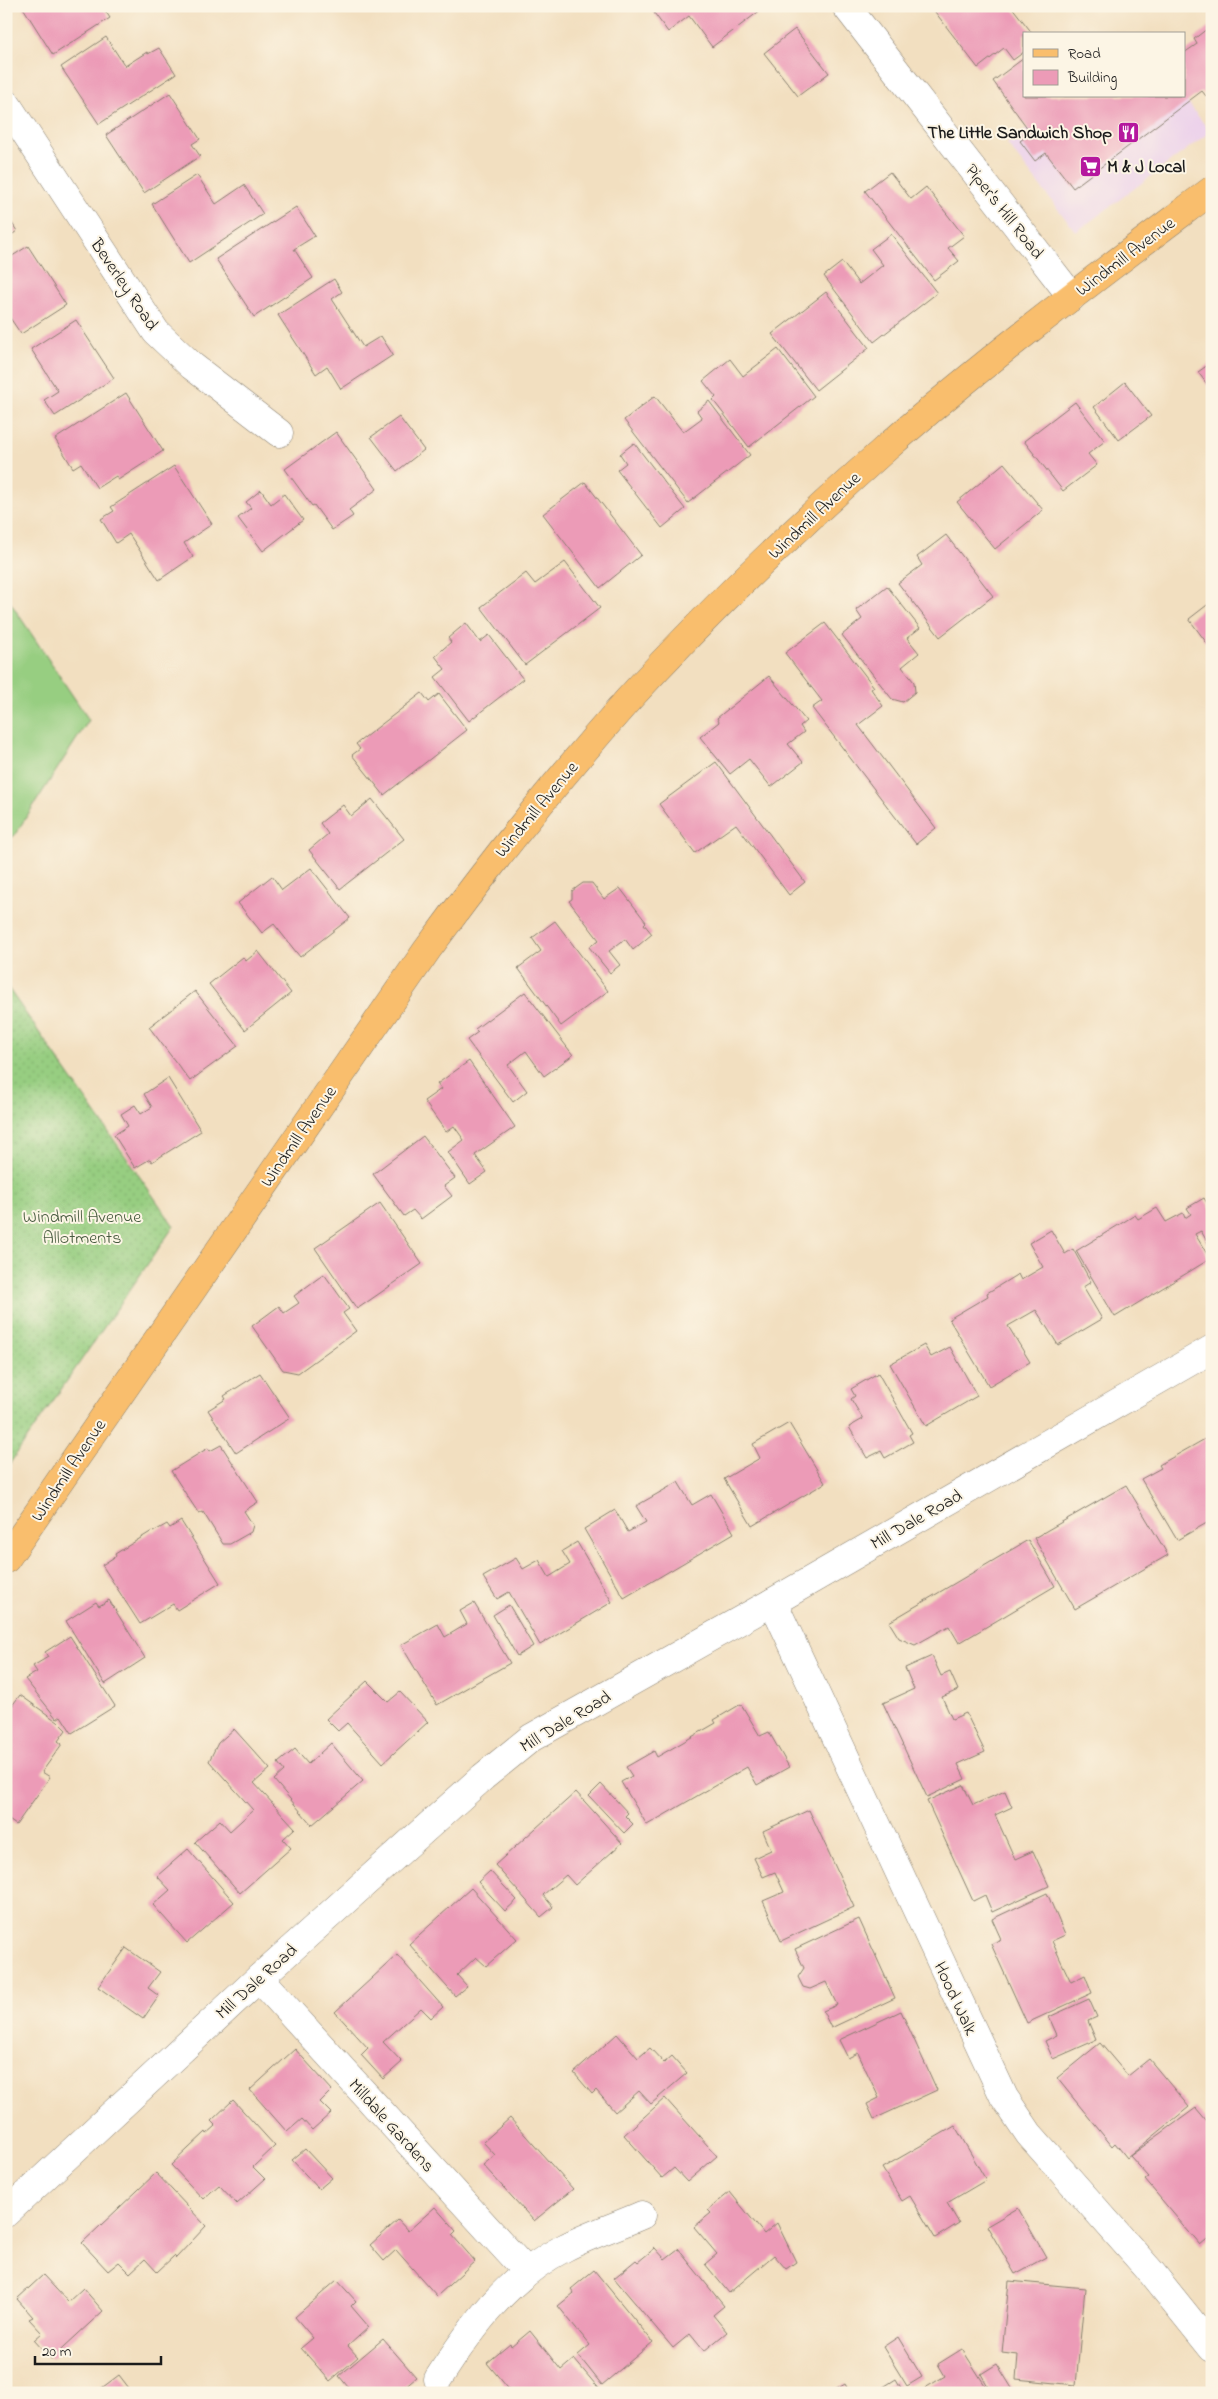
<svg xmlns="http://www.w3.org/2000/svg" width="1218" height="2399" font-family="'Indie Flower',sans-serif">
<defs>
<pattern id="garden-dots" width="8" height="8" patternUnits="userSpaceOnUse" patternTransform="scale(1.25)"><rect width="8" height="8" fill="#97ce81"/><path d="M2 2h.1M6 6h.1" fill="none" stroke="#82b06f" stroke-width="1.8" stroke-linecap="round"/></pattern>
</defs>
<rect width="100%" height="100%" fill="#fcf5e5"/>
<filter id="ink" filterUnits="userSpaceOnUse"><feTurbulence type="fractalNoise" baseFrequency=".02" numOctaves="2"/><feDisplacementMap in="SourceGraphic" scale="10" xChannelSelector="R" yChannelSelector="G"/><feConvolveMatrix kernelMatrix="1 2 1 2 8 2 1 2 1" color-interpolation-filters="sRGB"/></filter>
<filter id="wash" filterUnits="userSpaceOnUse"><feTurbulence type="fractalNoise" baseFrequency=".0096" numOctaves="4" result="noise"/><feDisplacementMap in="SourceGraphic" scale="20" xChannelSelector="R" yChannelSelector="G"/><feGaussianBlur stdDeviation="1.12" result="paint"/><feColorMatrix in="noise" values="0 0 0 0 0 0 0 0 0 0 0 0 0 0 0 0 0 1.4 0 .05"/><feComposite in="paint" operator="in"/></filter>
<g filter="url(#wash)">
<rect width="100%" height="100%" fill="#f2dfc0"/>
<path fill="#ecd1eb" d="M 1183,96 L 1210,132 L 1076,232 L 1007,144 L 1029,128 Z"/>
<path fill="url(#garden-dots)" stroke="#5a754e" d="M 6,985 L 174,1226 L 6,1469 Z"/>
<path fill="#97ce81" stroke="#5a754e" d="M 6,596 L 89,720 L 14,836 L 6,840 Z"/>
<g id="blocks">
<g fill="#ec9bb7">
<path d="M 22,6 L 102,6 L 110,18 L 53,55 Z"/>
<path d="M 649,6 L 766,6 L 712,47 L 689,16 L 668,32 Z"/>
<path d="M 933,6 L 1011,6 L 1033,34 L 1024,34 L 1024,52 L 1013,60 L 1004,48 L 978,68 L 932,8 Z"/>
<path d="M 1212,25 L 1212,92 L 1206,96 L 1202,91 L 1073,188 L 1046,153 L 1035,161 L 1020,141 L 1031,133 L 993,81 L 1024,58 L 1024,96 L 1184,96 L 1184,53 L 1197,44 L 1194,39 Z"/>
<path d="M 795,29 L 829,73 L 798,96 L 764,53 Z"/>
<path d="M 106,37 L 125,66 L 147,52 L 148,54 L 159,48 L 176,74 L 99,124 L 61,67 Z"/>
<path d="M 170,93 L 200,139 L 192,144 L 200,156 L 144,193 L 106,135 Z"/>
<path d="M 890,172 L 911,199 L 926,187 L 964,236 L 948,248 L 959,261 L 934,280 L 865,191 Z"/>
<path d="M 197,175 L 216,204 L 244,185 L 263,214 L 189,263 L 152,204 Z"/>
<path d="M 296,207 L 315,236 L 294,249 L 313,278 L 254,317 L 216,259 Z"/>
<path d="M 6,214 L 17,231 L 6,239 Z"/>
<path d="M 891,234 L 937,293 L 874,342 L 824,276 L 842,262 L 859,284 L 883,265 L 871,249 Z"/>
<path d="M 28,246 L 66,305 L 21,334 L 6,312 L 6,260 Z"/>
<path d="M 334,279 L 342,292 L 332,299 L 363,347 L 381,336 L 393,355 L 341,389 L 327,366 L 316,374 L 278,315 Z"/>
<path d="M 826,292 L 869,348 L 816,390 L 772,334 Z"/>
<path d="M 76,320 L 114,378 L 55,416 L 44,400 L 58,391 L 31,349 Z"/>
<path d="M 778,349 L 814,396 L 749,447 L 713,400 L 716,397 L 703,381 L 730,359 L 743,376 Z"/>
<path d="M 1212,362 L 1212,391 L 1198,372 Z"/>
<path d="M 1125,382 L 1151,416 L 1119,440 L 1094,407 Z"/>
<path d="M 126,393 L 163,451 L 118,480 L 116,476 L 97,488 L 81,463 L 73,468 L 55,439 Z"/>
<path d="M 655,396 L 683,432 L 702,418 L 697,411 L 709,401 L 750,455 L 688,503 L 624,420 Z"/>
<path d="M 1075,402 L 1105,441 L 1088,454 L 1097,465 L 1063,491 L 1024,441 Z"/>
<path d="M 399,417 L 424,450 L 397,471 L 371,437 Z"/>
<path d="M 336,432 L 377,489 L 349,510 L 353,516 L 332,530 L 314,505 L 312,506 L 285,469 Z"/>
<path d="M 634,443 L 685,509 L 662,528 L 617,470 L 626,463 L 620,454 Z"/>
<path d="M 1004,463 L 1043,510 L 995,549 L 957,502 Z"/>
<path d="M 174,466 L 212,524 L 184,543 L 193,557 L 159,580 L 129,534 L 116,543 L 101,519 L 114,511 L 111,507 Z"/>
<path d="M 585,482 L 641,555 L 600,588 L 543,514 Z"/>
<path d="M 261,490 L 271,504 L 284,494 L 303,520 L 263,551 L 238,518 L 251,508 L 246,502 Z"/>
<path d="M 946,535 L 993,596 L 940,637 L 898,583 L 922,565 L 917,557 Z"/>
<path d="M 565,562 L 600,608 L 525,665 L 481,607 L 526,573 L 535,584 Z"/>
<path d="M 887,586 L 920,628 L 907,638 L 919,653 L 902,667 L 914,682 L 915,692 L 903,702 L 892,699 L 842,635 L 862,619 L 856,610 Z"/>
<path d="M 1211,602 L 1212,603 L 1212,650 L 1189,619 Z"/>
<path d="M 466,623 L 480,642 L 489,635 L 523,679 L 469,721 L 435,677 L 445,669 L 435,656 L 451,642 L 448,638 Z"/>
<path d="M 825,623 L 874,687 L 871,689 L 883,706 L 858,725 L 936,828 L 916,844 L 812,708 L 822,701 L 785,653 Z"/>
<path d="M 769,676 L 806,721 L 800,726 L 804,732 L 788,744 L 803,762 L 771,787 L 749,759 L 730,774 L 700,737 L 719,722 L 717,718 Z"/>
<path d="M 422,693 L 429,702 L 439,694 L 467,730 L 384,795 L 352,755 L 360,749 L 356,744 Z"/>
<path d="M 716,762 L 805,882 L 789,895 L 736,824 L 695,853 L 659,804 Z"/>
<path d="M 372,799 L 404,839 L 340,889 L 309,850 L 328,834 L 320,823 L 343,805 L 351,816 Z"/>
<path d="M 311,868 L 350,918 L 300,957 L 274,924 L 262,933 L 238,903 L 272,876 L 282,890 Z"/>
<path d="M 583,883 L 592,883 L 604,899 L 620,888 L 646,922 L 644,924 L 652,934 L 633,950 L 625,939 L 609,951 L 620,965 L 610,973 L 589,947 L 599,940 L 569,901 L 572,899 L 572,891 Z"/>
<path d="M 555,921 L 608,991 L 561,1026 L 518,968 L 541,951 L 532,938 Z"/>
<path d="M 258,951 L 291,993 L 245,1030 L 209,984 L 243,957 L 246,961 Z"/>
<path d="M 195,991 L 238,1046 L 190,1081 L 149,1027 Z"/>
<path d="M 525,992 L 573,1055 L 544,1076 L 526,1051 L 508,1065 L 527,1091 L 513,1102 L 467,1040 L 478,1032 L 475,1029 Z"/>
<path d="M 469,1061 L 515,1127 L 475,1155 L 487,1172 L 470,1184 L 448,1152 L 464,1140 L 454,1126 L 446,1132 L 424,1101 L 441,1089 L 437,1084 Z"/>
<path d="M 168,1078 L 201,1131 L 152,1162 L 150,1159 L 135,1168 L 114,1135 L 128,1126 L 121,1114 L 135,1105 L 141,1114 L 152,1107 L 144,1094 Z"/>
<path d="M 423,1136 L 455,1178 L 444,1186 L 452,1196 L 421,1219 L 413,1210 L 404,1216 L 373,1174 Z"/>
<path d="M 1204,1198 L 1212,1211 L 1212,1250 L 1201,1231 L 1195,1234 L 1210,1259 L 1115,1317 L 1076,1251 L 1135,1215 L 1138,1219 L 1157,1208 L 1166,1222 L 1183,1213 L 1185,1218 L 1191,1214 L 1187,1208 Z"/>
<path d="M 380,1203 L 422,1264 L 357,1309 L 315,1248 Z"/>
<path d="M 1051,1230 L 1065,1254 L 1073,1249 L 1091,1282 L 1083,1287 L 1102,1319 L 1058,1345 L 1036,1310 L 1008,1326 L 1030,1362 L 989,1386 L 949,1319 L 988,1296 L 987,1293 L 1018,1274 L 1021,1280 L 1043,1267 L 1029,1243 Z"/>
<path d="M 324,1274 L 349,1309 L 343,1313 L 356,1331 L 298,1373 L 283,1370 L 252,1326 L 279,1306 L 284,1313 L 299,1303 L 294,1296 Z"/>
<path d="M 924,1345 L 931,1357 L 950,1347 L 977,1396 L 926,1426 L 890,1364 Z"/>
<path d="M 260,1373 L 290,1418 L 236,1453 L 208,1410 L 226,1399 L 224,1396 Z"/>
<path d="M 878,1373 L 912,1433 L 909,1435 L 913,1442 L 885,1458 L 881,1451 L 867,1458 L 849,1427 L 863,1419 L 851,1399 L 855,1396 L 851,1389 Z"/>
<path d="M 789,1423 L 825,1483 L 752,1526 L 724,1479 L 760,1458 L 753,1444 Z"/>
<path d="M 1212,1435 L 1212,1520 L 1177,1540 L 1141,1479 L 1161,1468 L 1159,1465 Z"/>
<path d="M 221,1445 L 258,1502 L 244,1511 L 253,1525 L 251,1532 L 230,1544 L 223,1544 L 203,1512 L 199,1514 L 171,1471 L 208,1448 L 210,1451 Z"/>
<path d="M 678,1482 L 692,1505 L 711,1494 L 734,1533 L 624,1598 L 584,1529 L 615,1510 L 628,1532 L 646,1522 L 636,1506 Z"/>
<path d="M 1126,1485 L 1168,1555 L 1075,1609 L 1034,1538 Z"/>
<path d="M 181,1521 L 220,1583 L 177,1610 L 173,1604 L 140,1624 L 102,1565 L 116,1556 L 115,1554 L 152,1531 L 153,1532 L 167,1524 L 170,1528 Z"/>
<path d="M 1028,1540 L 1055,1586 L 959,1643 L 949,1626 L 915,1645 L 899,1638 L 889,1622 Z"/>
<path d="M 577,1542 L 612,1602 L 540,1645 L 509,1592 L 497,1599 L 483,1577 L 516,1558 L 523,1569 L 539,1560 L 549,1577 L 570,1564 L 562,1551 Z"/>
<path d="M 109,1600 L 145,1658 L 105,1684 L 66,1621 L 96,1602 L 99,1606 Z"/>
<path d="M 474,1603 L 510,1663 L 437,1705 L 401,1645 L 438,1624 L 445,1637 L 467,1624 L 460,1611 Z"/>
<path d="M 509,1605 L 533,1646 L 517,1656 L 493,1615 Z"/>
<path d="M 70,1636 L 115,1706 L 72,1733 L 61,1716 L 57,1719 L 25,1679 L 37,1672 L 33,1666 L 48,1657 L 45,1652 Z"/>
<path d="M 932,1656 L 941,1676 L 950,1672 L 958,1690 L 942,1697 L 952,1719 L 966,1713 L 985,1752 L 958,1764 L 965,1779 L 927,1797 L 883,1703 L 914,1689 L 905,1668 Z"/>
<path d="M 367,1681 L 388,1702 L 400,1692 L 428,1722 L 383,1763 L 347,1723 L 338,1731 L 326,1719 Z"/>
<path d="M 20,1695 L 58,1722 L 66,1730 L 58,1741 L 62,1744 L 42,1772 L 50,1777 L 16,1825 L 6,1818 L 6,1708 L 8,1705 L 11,1707 Z"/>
<path d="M 741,1704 L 760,1736 L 769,1732 L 789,1767 L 757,1785 L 747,1767 L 647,1825 L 621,1782 L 632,1776 L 626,1767 L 654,1751 L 657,1757 L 716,1723 L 714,1720 Z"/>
<path d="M 234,1729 L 270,1769 L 254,1783 L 295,1828 L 283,1839 L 291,1848 L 240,1893 L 195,1842 L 220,1820 L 230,1831 L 253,1810 L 209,1761 L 218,1743 Z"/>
<path d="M 331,1743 L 363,1781 L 312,1825 L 274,1780 L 284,1771 L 278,1763 L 295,1749 L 308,1764 Z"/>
<path d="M 601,1784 L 628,1813 L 625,1816 L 633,1824 L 624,1833 L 589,1796 Z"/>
<path d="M 963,1785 L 973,1805 L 1005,1791 L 1012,1807 L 995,1815 L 1015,1859 L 1033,1851 L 1049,1886 L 992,1912 L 985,1895 L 973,1901 L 927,1801 Z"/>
<path d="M 576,1792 L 622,1843 L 575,1885 L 566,1875 L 543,1895 L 553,1907 L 541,1917 L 495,1865 Z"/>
<path d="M 809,1810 L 854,1907 L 781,1941 L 763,1901 L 784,1892 L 775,1872 L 763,1877 L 754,1858 L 771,1850 L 763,1831 Z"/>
<path d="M 188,1849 L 234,1902 L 187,1943 L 153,1905 L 170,1890 L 157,1876 Z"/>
<path d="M 490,1871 L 517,1900 L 505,1911 L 478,1882 Z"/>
<path d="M 471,1888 L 517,1939 L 486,1966 L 476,1957 L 457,1975 L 467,1986 L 455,1996 L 409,1944 Z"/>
<path d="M 1047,1893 L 1065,1935 L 1052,1941 L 1060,1959 L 1071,1982 L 1085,1975 L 1092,1993 L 1027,2023 L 991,1944 L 1001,1939 L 992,1919 Z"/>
<path d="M 859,1919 L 895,1998 L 831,2028 L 823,2011 L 837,2005 L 826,1982 L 810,1989 L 803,1987 L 798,1977 L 804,1968 L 795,1949 Z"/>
<path d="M 126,1948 L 160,1972 L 148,1988 L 159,1996 L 143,2019 L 98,1987 Z"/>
<path d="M 397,1955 L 443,2007 L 431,2018 L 421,2008 L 383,2042 L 402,2062 L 383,2079 L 361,2055 L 368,2048 L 335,2012 Z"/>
<path d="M 1089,1999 L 1097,2017 L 1088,2021 L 1096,2040 L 1053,2059 L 1045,2041 L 1057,2035 L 1049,2017 Z"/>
<path d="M 901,2011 L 937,2090 L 874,2119 L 867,2104 L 879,2098 L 858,2053 L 848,2058 L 839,2040 Z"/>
<path d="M 617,2034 L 638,2058 L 650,2048 L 664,2063 L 672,2056 L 687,2073 L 651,2104 L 639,2091 L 615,2112 L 596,2090 L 592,2094 L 574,2073 Z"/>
<path d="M 1100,2043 L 1128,2076 L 1149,2059 L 1189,2107 L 1127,2158 L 1115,2143 L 1112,2146 L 1057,2078 Z"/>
<path d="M 295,2049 L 332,2090 L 320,2102 L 331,2113 L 312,2130 L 302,2119 L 287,2132 L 250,2090 Z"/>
<path d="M 665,2098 L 717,2156 L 687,2182 L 674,2168 L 662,2178 L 624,2135 Z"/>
<path d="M 233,2100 L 275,2146 L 253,2167 L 265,2179 L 237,2204 L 219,2185 L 203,2199 L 171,2165 L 206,2132 L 207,2134 L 216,2126 L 211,2121 Z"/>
<path d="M 1196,2108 L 1212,2127 L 1212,2235 L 1200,2245 L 1145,2180 L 1149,2177 L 1130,2156 Z"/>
<path d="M 510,2118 L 573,2189 L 534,2221 L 483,2165 L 495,2155 L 483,2142 Z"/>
<path d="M 955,2126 L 986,2180 L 947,2203 L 959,2223 L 935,2238 L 910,2196 L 902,2201 L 882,2168 Z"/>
<path d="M 305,2149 L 332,2178 L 319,2189 L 292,2160 Z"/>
<path d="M 156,2173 L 206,2226 L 176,2258 L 174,2256 L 157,2272 L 145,2259 L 130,2273 L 119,2262 L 108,2271 L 82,2243 Z"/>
<path d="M 730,2192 L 764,2234 L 777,2223 L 796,2262 L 786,2269 L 774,2255 L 729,2293 L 705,2264 L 717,2254 L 694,2227 L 711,2213 L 708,2210 Z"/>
<path d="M 435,2207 L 456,2231 L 452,2235 L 475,2261 L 437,2296 L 396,2250 L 384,2261 L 370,2245 L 398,2220 L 408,2231 Z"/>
<path d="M 1018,2208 L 1046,2257 L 1015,2274 L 987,2226 Z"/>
<path d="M 655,2248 L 665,2259 L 678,2249 L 724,2306 L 713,2315 L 727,2332 L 704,2351 L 690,2334 L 673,2348 L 614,2278 L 636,2260 L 638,2262 Z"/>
<path d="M 594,2270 L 653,2342 L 602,2385 L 578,2355 L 590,2345 L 558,2306 L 574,2293 L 571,2289 Z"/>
<path d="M 43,2275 L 68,2302 L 83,2288 L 103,2311 L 51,2359 L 34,2340 L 42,2333 L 29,2319 L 33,2317 L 17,2299 Z"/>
<path d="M 337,2280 L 356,2301 L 351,2306 L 369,2327 L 348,2346 L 358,2357 L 330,2381 L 301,2348 L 313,2338 L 295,2317 Z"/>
<path d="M 1009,2281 L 1085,2288 L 1076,2385 L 1016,2379 L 1018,2355 L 1002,2353 Z"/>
<path d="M 530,2331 L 561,2370 L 574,2359 L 601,2391 L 598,2393 L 512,2393 L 487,2363 L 510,2344 L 511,2347 Z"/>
<path d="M 898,2337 L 922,2377 L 907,2386 L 883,2347 Z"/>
<path d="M 383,2339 L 416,2377 L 397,2393 L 353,2393 L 339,2376 Z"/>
<path d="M 962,2349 L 990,2393 L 928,2393 L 925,2388 L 945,2376 L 938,2364 Z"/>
<path d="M 997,2364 L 1015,2393 L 992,2393 L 981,2374 Z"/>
<path d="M 119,2375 L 129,2388 L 122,2393 L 95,2393 Z"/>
<path d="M 896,2379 L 904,2393 L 874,2393 Z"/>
<path d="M 845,2384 L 850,2393 L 830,2393 Z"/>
</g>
</g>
</g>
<g filter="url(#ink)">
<use href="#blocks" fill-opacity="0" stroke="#877e6e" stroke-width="1"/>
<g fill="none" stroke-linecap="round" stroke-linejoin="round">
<defs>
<g id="street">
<path d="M 846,6 L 1072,297"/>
<path d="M 6,103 L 156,332 L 192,366 L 279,433"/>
<path d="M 773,1602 L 1004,2097 L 1029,2134 L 1151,2272 L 1212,2348"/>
<path d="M 259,1978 L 526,2271"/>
<path d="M 6,2213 L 259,1978 L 483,1777 L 531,1738 L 773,1602 L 1212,1349"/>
<path d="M 438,2379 C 472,2326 507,2278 564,2248 C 589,2235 617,2226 642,2215"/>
</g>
<path id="primary" d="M 6,1559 L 427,950 C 490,864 556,781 627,701 C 707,613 795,529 884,450 C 988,358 1101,274 1212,190"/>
</defs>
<use href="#street" stroke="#877e6e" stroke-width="29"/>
<use href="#primary" stroke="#877e6e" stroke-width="29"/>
<use href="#street" stroke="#fff" stroke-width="28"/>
<use href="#primary" stroke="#f9be6d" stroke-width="28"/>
</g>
</g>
<defs>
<symbol id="restaurant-square" viewBox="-11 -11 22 22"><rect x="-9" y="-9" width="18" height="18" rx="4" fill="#b5179e" stroke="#fcf5e5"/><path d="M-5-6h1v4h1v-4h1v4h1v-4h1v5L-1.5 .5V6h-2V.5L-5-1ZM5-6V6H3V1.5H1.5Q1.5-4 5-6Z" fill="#fff"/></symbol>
<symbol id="supermarket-square" viewBox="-11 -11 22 22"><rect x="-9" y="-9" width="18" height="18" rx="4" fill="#b5179e" stroke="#fcf5e5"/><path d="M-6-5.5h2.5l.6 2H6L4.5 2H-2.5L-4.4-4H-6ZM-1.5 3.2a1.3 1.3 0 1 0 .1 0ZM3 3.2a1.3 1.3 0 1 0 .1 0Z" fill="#fff"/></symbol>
</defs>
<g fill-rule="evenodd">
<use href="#restaurant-square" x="1116" y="120" width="25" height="25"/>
<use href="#supermarket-square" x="1078" y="154" width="25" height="25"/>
</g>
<g text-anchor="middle" stroke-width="4" stroke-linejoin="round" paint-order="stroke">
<g font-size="18" font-weight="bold" fill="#1c1c1c" stroke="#fcf5e5" text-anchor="end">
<text x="1112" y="138">The Little Sandwich Shop</text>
<text x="1107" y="172" text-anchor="start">M &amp; J Local</text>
</g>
<g font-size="18" fill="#1c1c1c" stroke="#fcf5e5">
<text transform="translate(1005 211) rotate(52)" y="6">Piper's Hill Road</text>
<text transform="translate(1125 256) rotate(-37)" y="6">Windmill Avenue</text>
<text transform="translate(125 284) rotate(56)" y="6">Beverley Road</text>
<text transform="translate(814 515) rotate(-43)" y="6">Windmill Avenue</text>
<text transform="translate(536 809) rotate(-50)" y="6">Windmill Avenue</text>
<text transform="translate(298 1136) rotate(-55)" y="6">Windmill Avenue</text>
<text transform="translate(68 1470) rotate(-56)" y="6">Windmill Avenue</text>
<text transform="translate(916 1519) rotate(-30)" y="6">Mill Dale Road</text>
<text transform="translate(565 1721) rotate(-31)" y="6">Mill Dale Road</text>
<text transform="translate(256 1981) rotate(-42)" y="6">Mill Dale Road</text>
<text transform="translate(956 1998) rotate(65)" y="6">Hood Walk</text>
<text transform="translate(392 2125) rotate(48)" y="6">Milldale Gardens</text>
</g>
<g font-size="18" fill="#475a3f" stroke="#fcf5e5">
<text x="82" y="1222">Windmill Avenue<tspan x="82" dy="21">Allotments</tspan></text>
</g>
</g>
<rect width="1218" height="2399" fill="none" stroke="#fcf5e5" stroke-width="25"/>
<rect x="1023" y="32" width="162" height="65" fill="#fcf5e5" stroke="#a29e95"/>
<rect x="1033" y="49" width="25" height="8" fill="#f9be6d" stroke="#a29e95"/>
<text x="1068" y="58" font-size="15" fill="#1c1c1c">Road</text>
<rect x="1033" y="70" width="25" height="15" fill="#ec9bb7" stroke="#a29e95"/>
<text x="1068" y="82" font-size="15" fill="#1c1c1c">Building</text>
<path d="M35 2356v8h126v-8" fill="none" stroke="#1c1c1c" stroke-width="2.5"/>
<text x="42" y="2356" font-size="15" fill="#1c1c1c" stroke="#fcf5e5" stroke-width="4" paint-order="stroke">20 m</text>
</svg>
